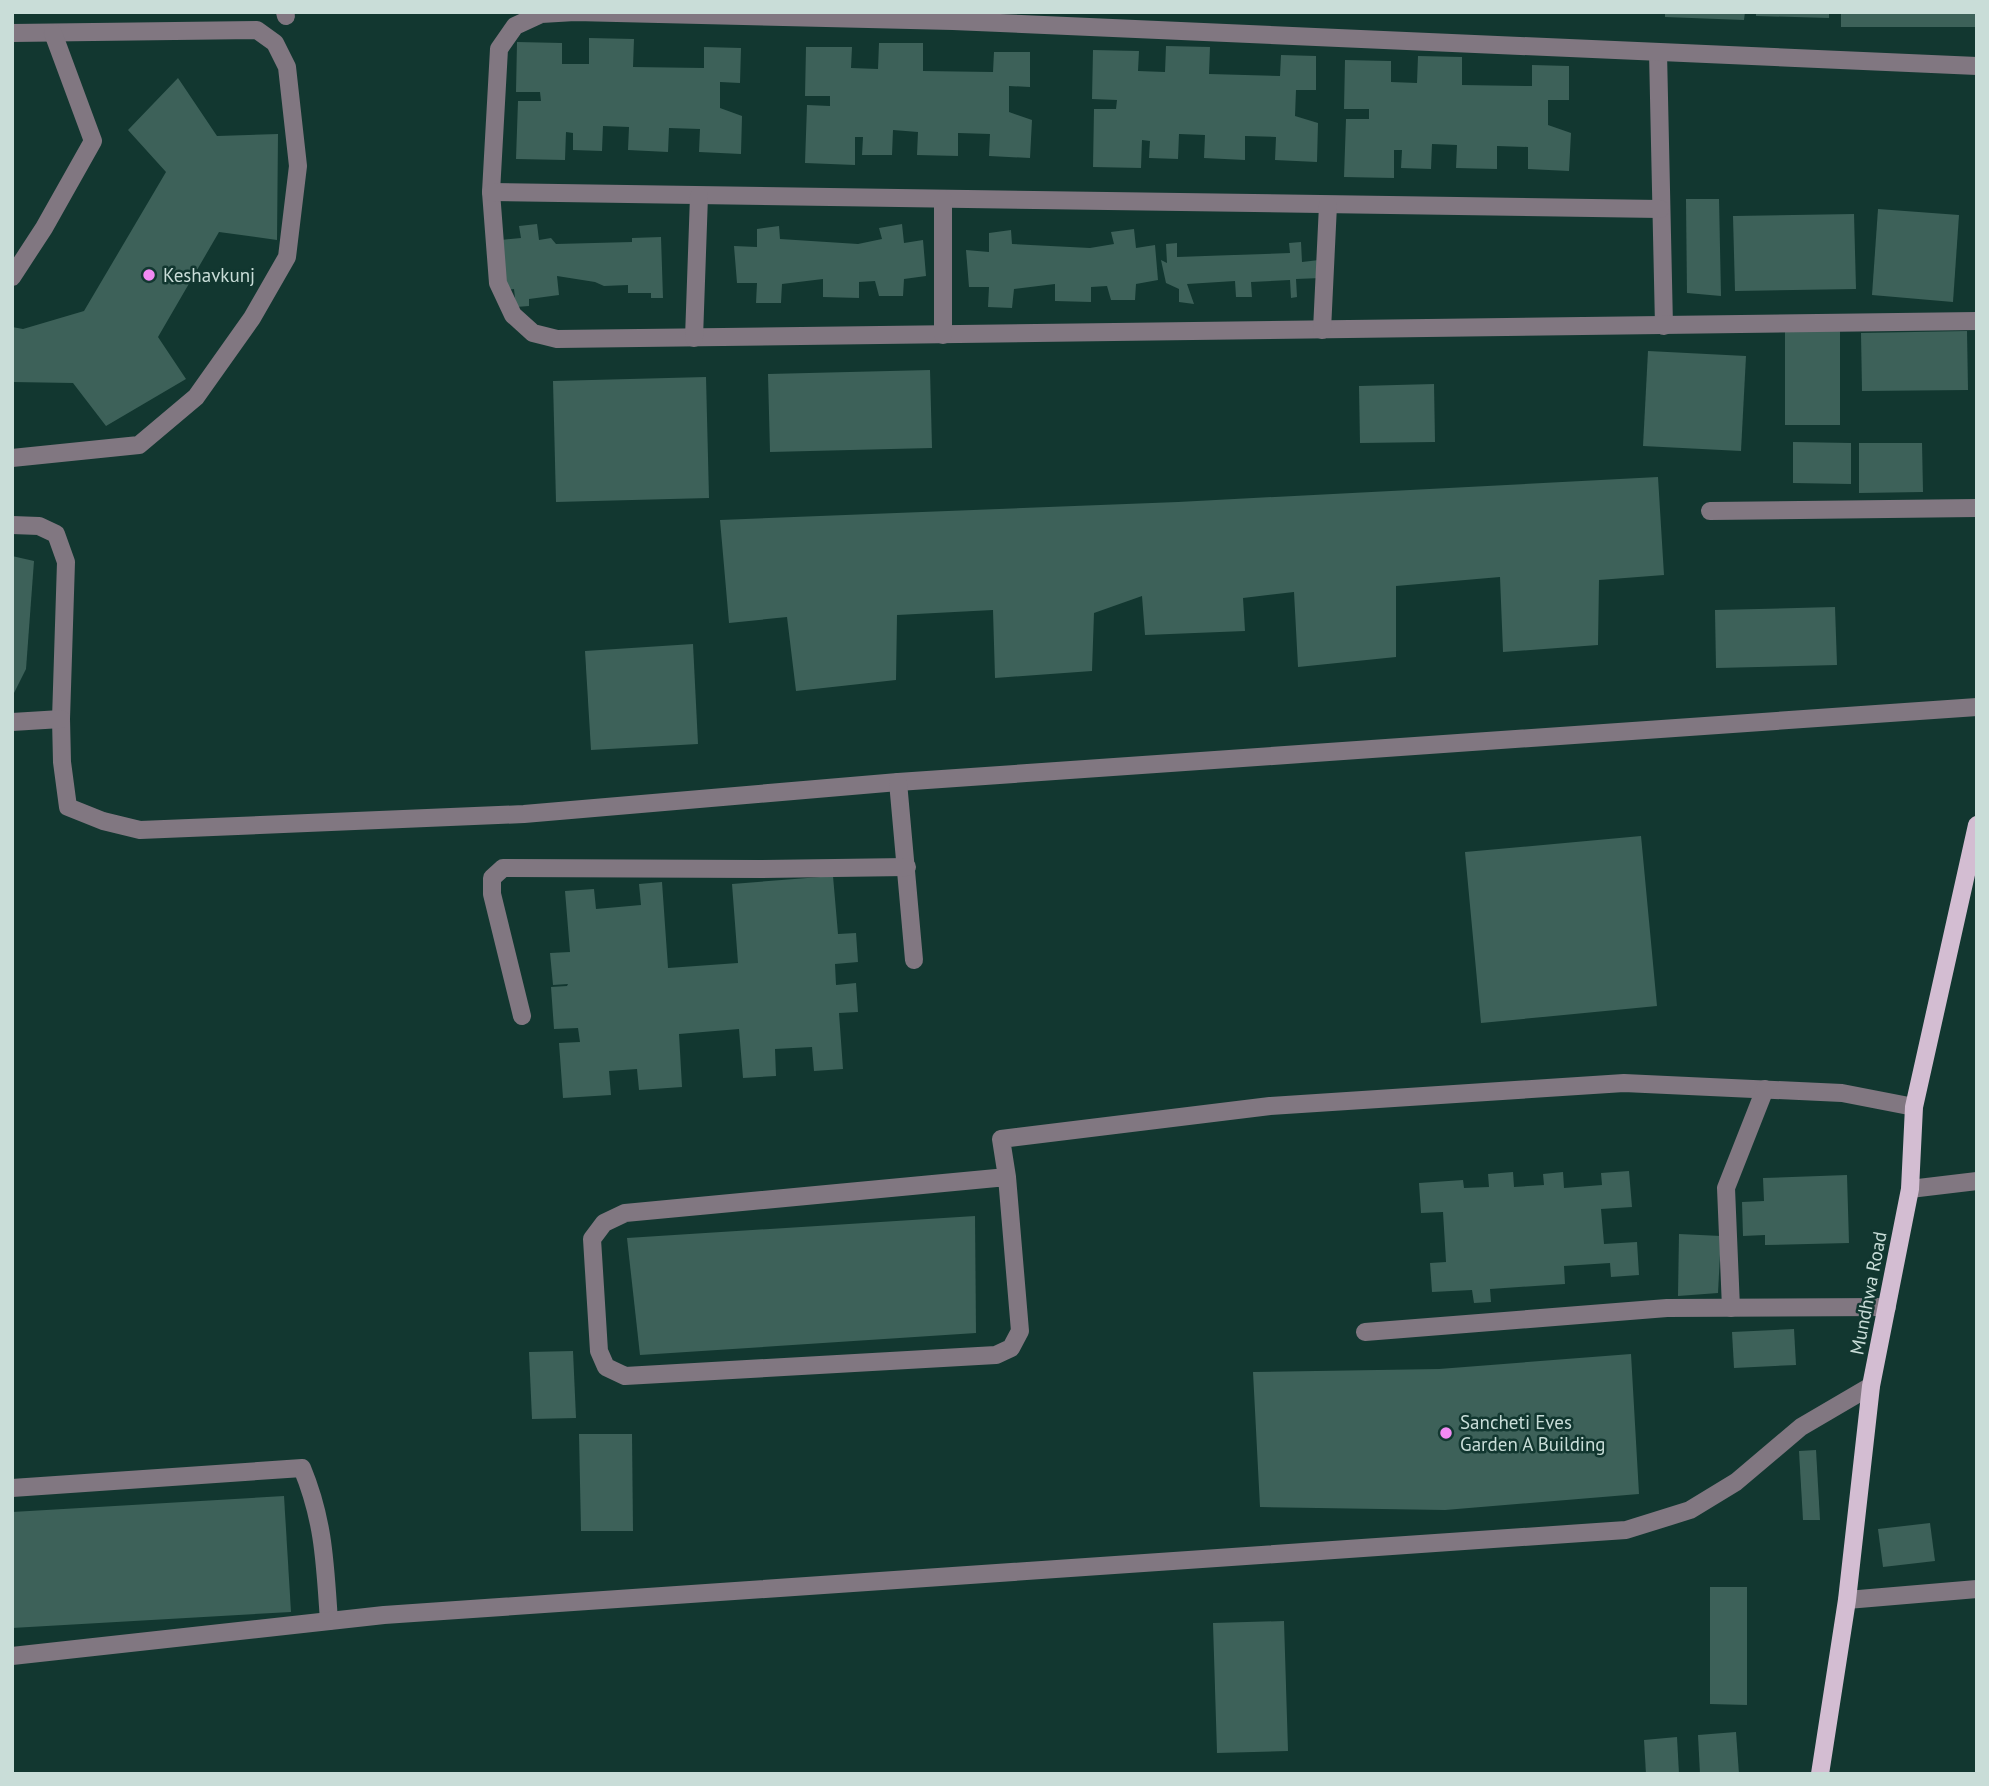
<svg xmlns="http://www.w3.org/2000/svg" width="1989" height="1786" font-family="'PT Sans',sans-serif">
<rect width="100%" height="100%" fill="#123730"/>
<g fill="#3d6159">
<path d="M 1665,12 L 1745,12 L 1744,20 L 1665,17 Z"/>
<path d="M 1756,12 L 1829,12 L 1829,18 L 1756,16 Z"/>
<rect x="1841" y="12" width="136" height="15"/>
<path d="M 589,38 L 634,39 L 633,67 L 704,68 L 704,47 L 741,48 L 740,83 L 720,82 L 720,108 L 742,116 L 741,154 L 699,152 L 700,129 L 669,128 L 668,152 L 628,150 L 629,127 L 603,126 L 602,151 L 573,150 L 573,133 L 566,132 L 565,160 L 516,159 L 518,101 L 541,101 L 540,92 L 516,92 L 517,42 L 562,43 L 562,64 L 589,64 Z"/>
<path d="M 879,43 L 923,43 L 923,71 L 993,72 L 994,52 L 1030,52 L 1030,87 L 1009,86 L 1009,112 L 1032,120 L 1030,158 L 989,156 L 990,134 L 958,133 L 958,156 L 917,155 L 918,132 L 893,130 L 892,155 L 862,155 L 863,137 L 855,137 L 855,165 L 805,163 L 807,105 L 830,106 L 830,96 L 805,96 L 806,47 L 852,47 L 851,68 L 878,69 Z"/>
<path d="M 1166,46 L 1210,47 L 1209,74 L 1280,76 L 1281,55 L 1316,56 L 1316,90 L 1296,90 L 1295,116 L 1318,123 L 1317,162 L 1275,160 L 1276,137 L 1245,136 L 1245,160 L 1204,158 L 1205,135 L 1179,134 L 1178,159 L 1149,158 L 1150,141 L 1142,140 L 1141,168 L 1093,167 L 1094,109 L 1116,109 L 1117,100 L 1092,99 L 1093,50 L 1139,51 L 1138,71 L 1165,72 Z"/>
<path d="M 1418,56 L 1462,57 L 1462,85 L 1532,86 L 1532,65 L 1569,66 L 1569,100 L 1548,100 L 1548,125 L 1571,133 L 1569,171 L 1528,169 L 1528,147 L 1497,146 L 1497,169 L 1456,168 L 1457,145 L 1432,144 L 1431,169 L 1401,168 L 1402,150 L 1394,150 L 1394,178 L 1344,177 L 1346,119 L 1369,119 L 1369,109 L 1344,109 L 1345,60 L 1391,61 L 1391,82 L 1417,83 Z"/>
<path d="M 178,78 L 217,136 L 278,134 L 277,240 L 219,232 L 158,337 L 186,379 L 106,426 L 73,383 L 12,382 L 12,327 L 23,329 L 84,311 L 166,172 L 128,130 Z"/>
<path d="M 1686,199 L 1719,199 L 1721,296 L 1687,293 Z"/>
<path d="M 1878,209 L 1959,215 L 1953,302 L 1872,295 Z"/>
<path d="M 1854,214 L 1856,289 L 1735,291 L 1733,216 Z"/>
<path d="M 537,224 L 539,240 L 551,238 L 556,244 L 632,242 L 632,238 L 661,237 L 663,298 L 651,298 L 651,293 L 628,293 L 628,285 L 604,286 L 595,282 L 557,276 L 559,295 L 529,299 L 529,306 L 516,307 L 514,289 L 507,290 L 501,240 L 521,238 L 519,226 Z"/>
<path d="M 902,224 L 904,243 L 923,240 L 926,276 L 904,279 L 903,296 L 879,296 L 875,281 L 859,282 L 859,298 L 823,297 L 823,279 L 782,284 L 781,303 L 756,303 L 757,283 L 737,283 L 734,246 L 757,247 L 757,229 L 779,226 L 780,239 L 858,244 L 882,239 L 879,228 Z"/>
<path d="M 1134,229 L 1136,248 L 1155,245 L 1158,280 L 1136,284 L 1135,300 L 1111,300 L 1107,286 L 1091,287 L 1091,302 L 1055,301 L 1055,284 L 1014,289 L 1012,308 L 988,307 L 989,287 L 969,287 L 966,250 L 989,252 L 989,233 L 1011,230 L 1012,244 L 1090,248 L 1114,244 L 1111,232 Z"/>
<path d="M 1301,242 L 1302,262 L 1319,260 L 1321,278 L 1296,279 L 1297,297 L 1291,298 L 1290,280 L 1251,282 L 1252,297 L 1236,297 L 1235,281 L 1187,284 L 1194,304 L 1179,302 L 1179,289 L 1166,283 L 1161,260 L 1167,263 L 1166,244 L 1177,243 L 1177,257 L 1290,253 L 1289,243 Z"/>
<rect x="1785" y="330" width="55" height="95"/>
<path d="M 1967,331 L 1968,390 L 1862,391 L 1861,333 Z"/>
<path d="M 1648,351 L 1746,356 L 1741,451 L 1643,446 Z"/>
<path d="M 930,370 L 932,448 L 770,452 L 768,374 Z"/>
<path d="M 706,377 L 709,498 L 556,502 L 553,381 Z"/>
<path d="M 1434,384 L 1435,442 L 1360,443 L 1359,386 Z"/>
<path d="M 1793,442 L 1851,443 L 1851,484 L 1793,483 Z"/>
<path d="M 1859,443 L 1922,443 L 1923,492 L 1859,493 Z"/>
<path d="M 1658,477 L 1664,575 L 1599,580 L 1598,645 L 1503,652 L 1500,577 L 1396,586 L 1396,657 L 1298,667 L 1294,592 L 1243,598 L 1245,631 L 1145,635 L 1142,596 L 1094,613 L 1092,671 L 995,678 L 993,610 L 897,615 L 896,680 L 796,691 L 787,617 L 729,623 L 720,520 L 1178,502 Z"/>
<path d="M 12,556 L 34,561 L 26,669 L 12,697 Z"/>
<path d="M 1835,607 L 1837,665 L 1716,668 L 1715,610 Z"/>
<path d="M 693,644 L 698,744 L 591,750 L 585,651 Z"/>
<path d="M 1641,836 L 1657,1006 L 1481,1023 L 1465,852 Z"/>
<path d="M 833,876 L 838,934 L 856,933 L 858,962 L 835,964 L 836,985 L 856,983 L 858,1012 L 839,1013 L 843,1069 L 814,1071 L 812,1047 L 775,1049 L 776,1076 L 743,1078 L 739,1029 L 679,1034 L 682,1087 L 639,1090 L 637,1069 L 609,1071 L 611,1095 L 563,1098 L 559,1043 L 580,1042 L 578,1028 L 554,1029 L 551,987 L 567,986 L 568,984 L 553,985 L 550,953 L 570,952 L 565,891 L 594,889 L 596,909 L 641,905 L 639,884 L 662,882 L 668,968 L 738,963 L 732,884 Z"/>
<path d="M 1629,1171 L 1632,1207 L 1601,1209 L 1604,1244 L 1637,1242 L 1639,1275 L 1611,1277 L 1610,1263 L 1564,1266 L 1565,1284 L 1490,1289 L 1491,1302 L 1474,1303 L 1472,1290 L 1432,1292 L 1430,1263 L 1446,1262 L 1443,1212 L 1421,1213 L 1419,1183 L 1463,1180 L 1464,1188 L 1489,1187 L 1488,1174 L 1513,1172 L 1514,1187 L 1544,1185 L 1543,1174 L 1563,1172 L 1564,1188 L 1602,1185 L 1601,1173 Z"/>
<path d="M 1847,1175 L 1849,1243 L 1765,1245 L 1765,1235 L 1743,1236 L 1742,1202 L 1764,1201 L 1763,1178 Z"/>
<path d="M 975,1216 L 976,1333 L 640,1355 L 627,1238 Z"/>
<path d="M 1679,1234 L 1721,1236 L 1718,1293 L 1678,1296 Z"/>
<path d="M 1794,1329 L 1796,1365 L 1734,1368 L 1732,1332 Z"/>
<path d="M 573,1351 L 576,1418 L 532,1419 L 529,1352 Z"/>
<path d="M 1631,1354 L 1639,1494 L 1445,1510 L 1260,1507 L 1253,1372 L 1439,1369 Z"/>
<path d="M 579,1434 L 632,1434 L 633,1531 L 581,1531 Z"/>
<path d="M 1816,1450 L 1820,1520 L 1803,1520 L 1799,1451 Z"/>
<path d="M 284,1496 L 291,1612 L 12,1628 L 12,1512 Z"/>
<path d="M 1930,1523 L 1935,1561 L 1883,1567 L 1878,1529 Z"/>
<path d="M 1710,1587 L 1747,1587 L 1747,1705 L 1710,1704 Z"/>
<path d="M 1284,1621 L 1288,1751 L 1217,1753 L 1213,1623 Z"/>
<path d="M 1736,1732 L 1739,1774 L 1700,1774 L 1698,1735 Z"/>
<path d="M 1677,1737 L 1679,1774 L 1646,1774 L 1644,1740 Z"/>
</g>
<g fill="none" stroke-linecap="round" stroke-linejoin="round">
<g stroke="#817781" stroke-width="18">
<path d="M 285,12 L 286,16"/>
<path d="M 12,33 L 257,30 L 275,43 L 287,67 L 298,166 L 287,257 L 252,318 L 196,397 L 139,445 L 12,458"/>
<path d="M 1658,52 L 1664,326"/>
<path d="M 1977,66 L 953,21 L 575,12 L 541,14 L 515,26 L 499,49 L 491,192 L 498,283 L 513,315 L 533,333 L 557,339 L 1977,321"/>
<path d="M 491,192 L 1660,209"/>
<path d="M 943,199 L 943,335"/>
<path d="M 12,277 L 44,228 L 93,141 L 53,33"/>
<path d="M 1322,330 L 1328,205"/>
<path d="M 694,338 L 699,196"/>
<path d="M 1710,511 L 1977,508"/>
<path d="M 12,525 L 39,526 L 56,534 L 66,562 L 61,719 L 62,762 L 68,807 L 103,821 L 140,830 L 524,814 L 898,782 L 1977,707"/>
<path d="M 12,722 L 61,719"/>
<path d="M 898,782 L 914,960"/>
<path d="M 522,1016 L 492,894 L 492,878 L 503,868 L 760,869 L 907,867"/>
<path d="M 1007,1177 L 625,1213 L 604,1223 L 592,1239 L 599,1351 L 606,1367 L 625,1376 L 996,1355 L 1011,1348 L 1020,1331 L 1007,1177 L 1001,1139 L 1270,1106 L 1624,1083 L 1842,1093 L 1914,1107"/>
<path d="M 1910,1189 L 1977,1181"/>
<path d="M 1731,1308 L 1726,1188 L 1765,1089"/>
<path d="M 1365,1332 L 1667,1308 L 1887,1307"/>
<path d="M 12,1488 L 302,1468 C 324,1521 325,1564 329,1621"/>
<path d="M 1847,1600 L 1977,1589"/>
<path d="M 12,1656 L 384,1615 L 1626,1530 L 1690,1510 L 1736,1482 L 1801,1427 L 1871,1386"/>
</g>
<path stroke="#d3bdd2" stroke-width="18" d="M 1820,1774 L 1847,1600 L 1871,1386 L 1910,1189 L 1914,1107 L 1977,825"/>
</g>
<g fill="#f28af3" stroke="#123730" stroke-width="2.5">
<circle cx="149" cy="275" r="7"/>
<circle cx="1446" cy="1433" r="7"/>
</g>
<g text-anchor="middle" stroke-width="5" stroke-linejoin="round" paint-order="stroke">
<g font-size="19" fill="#c9ddd8" stroke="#123730" text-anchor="start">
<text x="163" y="282">Keshavkunj</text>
<text x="1460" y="1429">Sancheti Eves<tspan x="1460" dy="22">Garden A Building</tspan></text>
</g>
<g font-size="19" fill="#c9ddd8" stroke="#123730">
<text transform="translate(1868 1293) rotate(-79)" y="7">Mundhwa Road</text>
</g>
</g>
<rect width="1989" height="1786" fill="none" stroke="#c9ddd8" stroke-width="28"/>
</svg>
